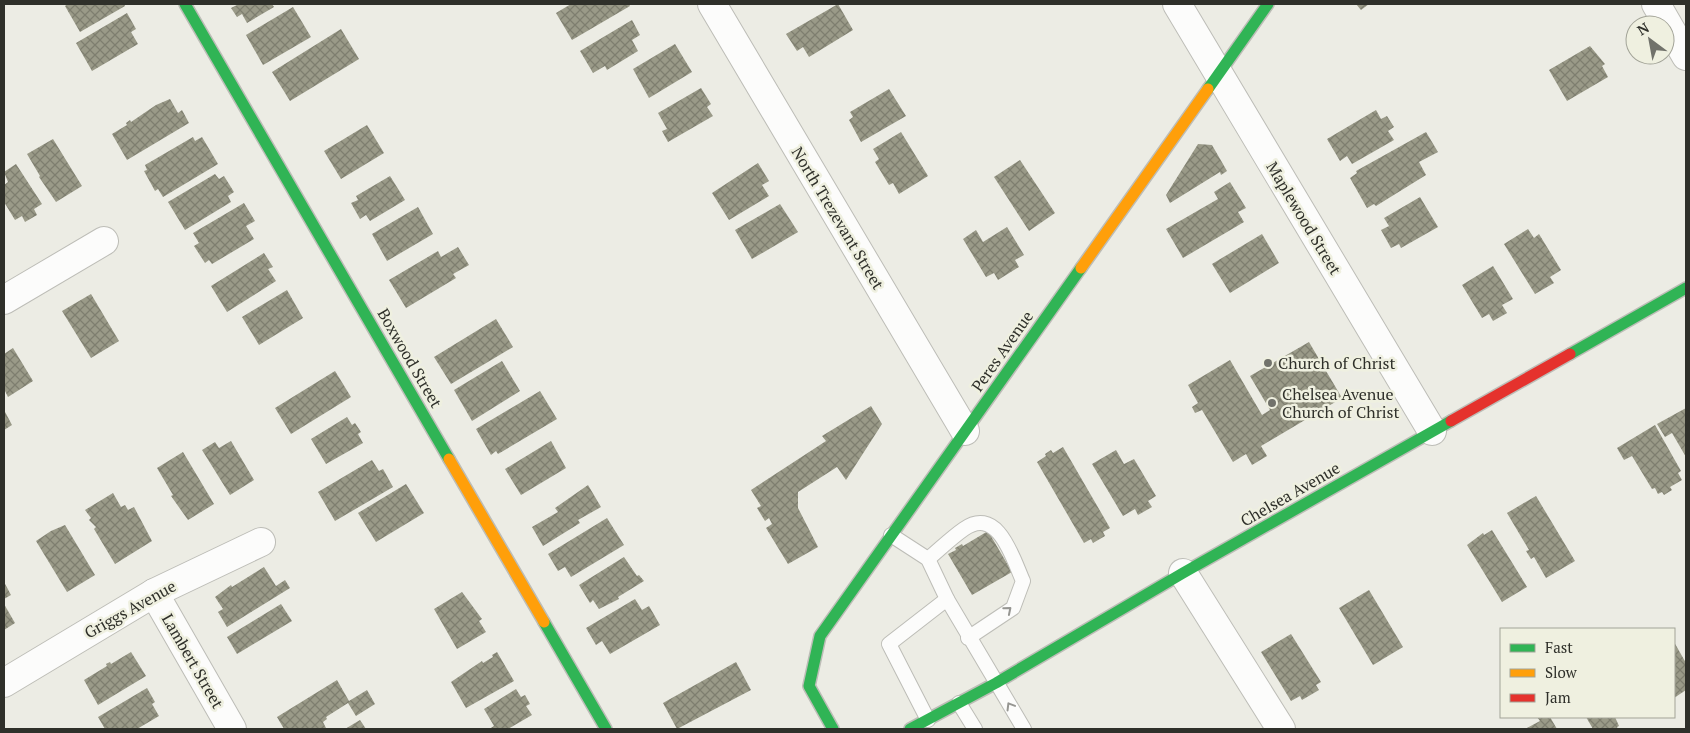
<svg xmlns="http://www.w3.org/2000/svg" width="1690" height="733" font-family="'PT Serif',serif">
<defs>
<pattern id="building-cross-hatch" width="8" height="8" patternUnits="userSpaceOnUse" patternTransform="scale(1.25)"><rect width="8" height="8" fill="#9a9a88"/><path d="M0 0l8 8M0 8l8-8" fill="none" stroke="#7e7e6f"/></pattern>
</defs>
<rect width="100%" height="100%" fill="#ecece4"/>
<g fill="url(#building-cross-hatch)">
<path d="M 68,4 L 124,4 L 125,6 L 80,32 L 65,6 Z"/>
<path d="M 236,4 L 272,4 L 274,7 L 247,23 L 242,14 L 237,17 L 231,8 L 237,5 Z"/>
<path d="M 571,4 L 629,4 L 630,6 L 572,40 L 556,13 Z"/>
<path d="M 838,4 L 853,30 L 809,57 L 803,47 L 797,51 L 786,34 Z"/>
<path d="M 1356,4 L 1369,4 L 1361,10 Z"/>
<path d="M 293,7 L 311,37 L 263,65 L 246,35 Z"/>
<path d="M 127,13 L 136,29 L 131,32 L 138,44 L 92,71 L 76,43 Z"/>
<path d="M 632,20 L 640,35 L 632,40 L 638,51 L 607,70 L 605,66 L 593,73 L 580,51 Z"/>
<path d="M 341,29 L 359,59 L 290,101 L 272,72 Z"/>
<path d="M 675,44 L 692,72 L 649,98 L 633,69 Z"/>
<path d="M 1590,46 L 1605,64 L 1602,66 L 1608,77 L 1567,101 L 1549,70 Z"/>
<path d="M 701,88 L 711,104 L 707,107 L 713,116 L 668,142 L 662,131 L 667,129 L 658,113 Z"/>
<path d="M 889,89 L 906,116 L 861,142 L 849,120 L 853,117 L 850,112 Z"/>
<path d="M 170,99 L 178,113 L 182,110 L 189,123 L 127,160 L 112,134 L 127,125 L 126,123 L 130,120 L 131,122 L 156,105 Z"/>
<path d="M 1376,110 L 1381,119 L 1387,116 L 1394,127 L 1388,131 L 1394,140 L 1352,164 L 1347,156 L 1340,161 L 1327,139 Z"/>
<path d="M 367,125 L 384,153 L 341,179 L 324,151 Z"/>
<path d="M 901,132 L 928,176 L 899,194 L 893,183 L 889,185 L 875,162 L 879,159 L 873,149 Z"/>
<path d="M 1426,132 L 1438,152 L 1419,162 L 1426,175 L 1376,206 L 1374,204 L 1367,208 L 1350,178 L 1357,173 L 1356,171 Z"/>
<path d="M 193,137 L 195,141 L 202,137 L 218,164 L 163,197 L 158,189 L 155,191 L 144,171 L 147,170 L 145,165 Z"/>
<path d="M 53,139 L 82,186 L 56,202 L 39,177 L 40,176 L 27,154 Z"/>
<path d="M 1198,144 L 1212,145 L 1227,171 L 1221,175 L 1220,172 L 1170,203 L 1166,195 Z"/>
<path d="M 1020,160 L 1055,213 L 1029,231 L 994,177 Z"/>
<path d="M 758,163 L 769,181 L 762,185 L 769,196 L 729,220 L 712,193 Z"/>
<path d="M 16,164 L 42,204 L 34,209 L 37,215 L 25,222 L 22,216 L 15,220 L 4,202 L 4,185 L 8,182 L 4,172 Z"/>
<path d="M 215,174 L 219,179 L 224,176 L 234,192 L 228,196 L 231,202 L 185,230 L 168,202 Z"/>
<path d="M 390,176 L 405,200 L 370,221 L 366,215 L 360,219 L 351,203 L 358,200 L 356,196 Z"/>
<path d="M 1230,182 L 1246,208 L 1238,212 L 1244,222 L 1183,258 L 1166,229 L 1218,199 L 1214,192 Z"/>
<path d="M 1420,197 L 1438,227 L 1401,248 L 1399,244 L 1391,248 L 1381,230 L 1389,226 L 1384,218 Z"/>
<path d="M 244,203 L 255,221 L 246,226 L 254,239 L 212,264 L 209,260 L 205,263 L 194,246 L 199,243 L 193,233 Z"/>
<path d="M 780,204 L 798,232 L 752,259 L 735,230 Z"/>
<path d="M 418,207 L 433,234 L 387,261 L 372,234 Z"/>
<path d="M 1007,227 L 1024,255 L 1015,260 L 1019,267 L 998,280 L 994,273 L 986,277 L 963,239 L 976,230 L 983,242 Z"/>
<path d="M 1528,229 L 1534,238 L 1539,234 L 1561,270 L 1550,277 L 1554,283 L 1535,294 L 1504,244 Z"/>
<path d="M 1262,234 L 1279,263 L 1230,293 L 1212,264 Z"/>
<path d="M 458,247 L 469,265 L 453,274 L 456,278 L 406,308 L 389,280 L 438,251 L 441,257 Z"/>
<path d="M 264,253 L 273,267 L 268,269 L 276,281 L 227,312 L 211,286 Z"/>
<path d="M 1493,266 L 1513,299 L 1502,305 L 1507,313 L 1493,321 L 1489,314 L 1482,318 L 1462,285 Z"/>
<path d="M 287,290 L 303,318 L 259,345 L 242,317 Z"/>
<path d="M 91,294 L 119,341 L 91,358 L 62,311 Z"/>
<path d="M 496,319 L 513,347 L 451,384 L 434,357 Z"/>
<path d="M 1309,342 L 1342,398 L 1261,446 L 1267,456 L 1252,465 L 1246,454 L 1233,462 L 1202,410 L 1195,413 L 1192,407 L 1198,403 L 1188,385 L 1230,360 L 1262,415 L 1270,410 L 1250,376 Z"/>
<path d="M 13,348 L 33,381 L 8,397 L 4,389 L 4,354 Z"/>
<path d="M 502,361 L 520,391 L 472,421 L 454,390 Z"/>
<path d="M 335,371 L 351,397 L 291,434 L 275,408 Z"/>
<path d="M 540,391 L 557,419 L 498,454 L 496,451 L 491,455 L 476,429 Z"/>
<path d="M 871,406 L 882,424 L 846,480 L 837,467 L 798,492 L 798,508 L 818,547 L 788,564 L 766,528 L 772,524 L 769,518 L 765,521 L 757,508 L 761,506 L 751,490 L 826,441 L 822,436 Z"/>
<path d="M 1686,408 L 1686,457 L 1672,433 L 1665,437 L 1657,424 Z"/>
<path d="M 4,410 L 12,425 L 4,430 Z"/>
<path d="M 347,417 L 352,425 L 355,423 L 361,432 L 358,434 L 363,443 L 326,464 L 311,439 Z"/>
<path d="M 1655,425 L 1681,471 L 1678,473 L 1682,480 L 1670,487 L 1672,490 L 1664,495 L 1662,492 L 1658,494 L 1655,488 L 1652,489 L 1632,456 L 1624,460 L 1617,448 Z"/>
<path d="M 231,441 L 254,480 L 230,495 L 202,450 L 215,442 L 219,448 Z"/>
<path d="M 551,441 L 566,468 L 521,495 L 505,469 Z"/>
<path d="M 1063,447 L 1110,528 L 1103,532 L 1105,536 L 1093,543 L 1091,539 L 1084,543 L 1037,462 L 1046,456 L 1045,454 L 1051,450 L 1053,453 Z"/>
<path d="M 1116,450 L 1124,464 L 1134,459 L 1156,496 L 1148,501 L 1152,507 L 1138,515 L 1135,509 L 1123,516 L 1092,464 Z"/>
<path d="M 183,452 L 214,504 L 188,520 L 171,496 L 173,495 L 157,468 Z"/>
<path d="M 372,460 L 379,471 L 383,469 L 393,487 L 335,521 L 318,492 Z"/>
<path d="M 406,484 L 424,513 L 376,542 L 358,513 Z"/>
<path d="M 588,485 L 601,507 L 578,520 L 580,523 L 543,546 L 532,527 L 558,512 L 555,508 Z"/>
<path d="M 113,493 L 121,507 L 125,505 L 128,510 L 134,507 L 152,541 L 115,564 L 94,529 L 96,527 L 89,520 L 91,518 L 85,510 Z"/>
<path d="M 1536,496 L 1575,561 L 1546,578 L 1534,557 L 1531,559 L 1526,551 L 1529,550 L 1507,513 Z"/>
<path d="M 607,518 L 624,545 L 571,577 L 565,567 L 558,571 L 548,554 Z"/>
<path d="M 65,525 L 95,575 L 67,592 L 36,541 L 51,531 Z"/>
<path d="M 1492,530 L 1527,587 L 1502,602 L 1467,545 L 1483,533 L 1484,535 Z"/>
<path d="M 988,531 L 1012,572 L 972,595 L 948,554 L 956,550 L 955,548 L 962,544 L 963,546 Z"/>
<path d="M 624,557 L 637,576 L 639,575 L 644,581 L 618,597 L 619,599 L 599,609 L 593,600 L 590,603 L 579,585 Z"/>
<path d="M 264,567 L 276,586 L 285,580 L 290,588 L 227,627 L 218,612 L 223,609 L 215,597 L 231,585 L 232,587 Z"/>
<path d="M 4,582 L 11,595 L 4,599 Z"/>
<path d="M 1369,590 L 1403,647 L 1373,665 L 1339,608 Z"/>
<path d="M 462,592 L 482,619 L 479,621 L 486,632 L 457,649 L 434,609 Z"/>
<path d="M 635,599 L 642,610 L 649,606 L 660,625 L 610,654 L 602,641 L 596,645 L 586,628 Z"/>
<path d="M 4,604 L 15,623 L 4,630 Z"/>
<path d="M 281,604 L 292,621 L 237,654 L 227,637 Z"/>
<path d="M 1291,634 L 1321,682 L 1316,685 L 1319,690 L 1302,700 L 1300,696 L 1291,701 L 1261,652 Z"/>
<path d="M 1674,642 L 1686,663 L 1686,690 L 1674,698 Z"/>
<path d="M 131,652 L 146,676 L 98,705 L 84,680 L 107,666 L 106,664 L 110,662 L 111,664 Z"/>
<path d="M 497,652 L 514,681 L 466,708 L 451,682 L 482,661 L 483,663 L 493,657 L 492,655 Z"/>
<path d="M 736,662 L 751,690 L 677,729 L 663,703 Z"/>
<path d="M 337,680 L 349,701 L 367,690 L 375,704 L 356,716 L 348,703 L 326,717 L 327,719 L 323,722 L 326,728 L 323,729 L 284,729 L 277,717 Z"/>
<path d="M 147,688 L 155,702 L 152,704 L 159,716 L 137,729 L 105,729 L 98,717 Z"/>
<path d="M 516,689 L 521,697 L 525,695 L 530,704 L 526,706 L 532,715 L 508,729 L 489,729 L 494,726 L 484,709 Z"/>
<path d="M 1537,717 L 1550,717 L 1557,729 L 1525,729 L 1540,721 Z"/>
<path d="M 1586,717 L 1615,717 L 1619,726 L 1617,727 L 1618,729 L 1593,729 Z"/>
<path d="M 360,720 L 366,729 L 345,729 Z"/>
</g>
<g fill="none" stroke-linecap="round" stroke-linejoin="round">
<defs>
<g id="lane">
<path d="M 891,535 L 928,559 L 947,599 L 889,644 L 928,720"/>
<path d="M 928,559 C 940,549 951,538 964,529 C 998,505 1013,559 1023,581 L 1013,608 L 968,638"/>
<path d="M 947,599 L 1024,729"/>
<path d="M 959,703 L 975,729"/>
</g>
<g id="street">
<path d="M 712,4 L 965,431"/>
<path d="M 1177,4 L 1432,431"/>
<path d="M 1656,4 L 1686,56"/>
<path d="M 4,300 L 104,241"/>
<path d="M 1183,573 L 1281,729"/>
<path d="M 154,593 L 232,729"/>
<path d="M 4,683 L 154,593 L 261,542"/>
</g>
<g id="fast">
<path d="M 185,4 L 449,459"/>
<path d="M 1208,89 L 1268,4"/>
<path d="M 1570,354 L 1686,288"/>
<path d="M 544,622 L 606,729"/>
<path d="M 833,729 L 809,686 L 820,636 L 1081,268"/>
<path d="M 910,729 L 996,683 L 1183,573 L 1451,421"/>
</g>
<g id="slow">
<path d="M 1081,268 L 1208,89"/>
<path d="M 449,459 L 544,622"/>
</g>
<path id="jam" d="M 1451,421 L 1570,354"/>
</defs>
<use href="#lane" stroke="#bdbdb7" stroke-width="16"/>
<use href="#street" stroke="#bdbdb7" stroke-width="30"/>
<use href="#fast" stroke="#bdbdb7" stroke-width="14"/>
<use href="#slow" stroke="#bdbdb7" stroke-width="14"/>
<use href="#jam" stroke="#bdbdb7" stroke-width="14"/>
<use href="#lane" stroke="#fcfcfb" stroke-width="14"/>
<use href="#street" stroke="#fcfcfb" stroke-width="28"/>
<use href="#fast" stroke="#30b455" stroke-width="11"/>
<use href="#slow" stroke="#ff9f0a" stroke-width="11"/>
<use href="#jam" stroke="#e5322d" stroke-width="11"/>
</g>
<defs><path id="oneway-chevron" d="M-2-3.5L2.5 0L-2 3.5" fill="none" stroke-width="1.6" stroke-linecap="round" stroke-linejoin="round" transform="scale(1.25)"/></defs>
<g stroke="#969692">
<use href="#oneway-chevron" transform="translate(1008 610) rotate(-40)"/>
<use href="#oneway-chevron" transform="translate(1010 706) rotate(-121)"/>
</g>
<g fill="#71726b" stroke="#eff0e0" stroke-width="2">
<circle cx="1268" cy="363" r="5"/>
<circle cx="1272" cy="403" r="5"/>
</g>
<g text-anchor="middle" stroke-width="5" stroke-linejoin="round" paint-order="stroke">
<g font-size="16" fill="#2f302a" stroke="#eff0e0">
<text transform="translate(838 218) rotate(59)" y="6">North Trezevant Street</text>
<text transform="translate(1304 218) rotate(59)" y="6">Maplewood Street</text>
<text transform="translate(1002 351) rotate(-55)" y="6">Peres Avenue</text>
<text transform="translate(410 358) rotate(60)" y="6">Boxwood Street</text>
<text transform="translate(1290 494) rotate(-30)" y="6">Chelsea Avenue</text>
<text transform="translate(130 609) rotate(-29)" y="6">Griggs Avenue</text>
<text transform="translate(193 661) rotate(60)" y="6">Lambert Street</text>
</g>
<g font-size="16" fill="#2f302a" stroke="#eff0e0" text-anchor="start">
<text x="1278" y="369">Church of Christ</text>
<text x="1282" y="400">Chelsea Avenue<tspan x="1282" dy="18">Church of Christ</tspan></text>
</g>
</g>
<rect width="1690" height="733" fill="none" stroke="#2f302a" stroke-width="10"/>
<rect x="1500" y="628" width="175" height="90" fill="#eff0e0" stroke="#a2a397"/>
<rect x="1510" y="644" width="25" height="8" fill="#30b455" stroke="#a2a397"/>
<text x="1545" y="653" font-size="15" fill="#2f302a">Fast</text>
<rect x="1510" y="669" width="25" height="8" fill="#ff9f0a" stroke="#a2a397"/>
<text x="1545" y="678" font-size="15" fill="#2f302a">Slow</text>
<rect x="1510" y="694" width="25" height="8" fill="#e5322d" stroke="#a2a397"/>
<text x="1545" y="703" font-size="15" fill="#2f302a">Jam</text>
<g transform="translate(1650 40) rotate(328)"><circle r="24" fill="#eff0e0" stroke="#a2a397"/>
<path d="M0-4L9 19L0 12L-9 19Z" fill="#71726b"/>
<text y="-8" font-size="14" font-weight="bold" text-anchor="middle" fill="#2f302a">N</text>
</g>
</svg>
